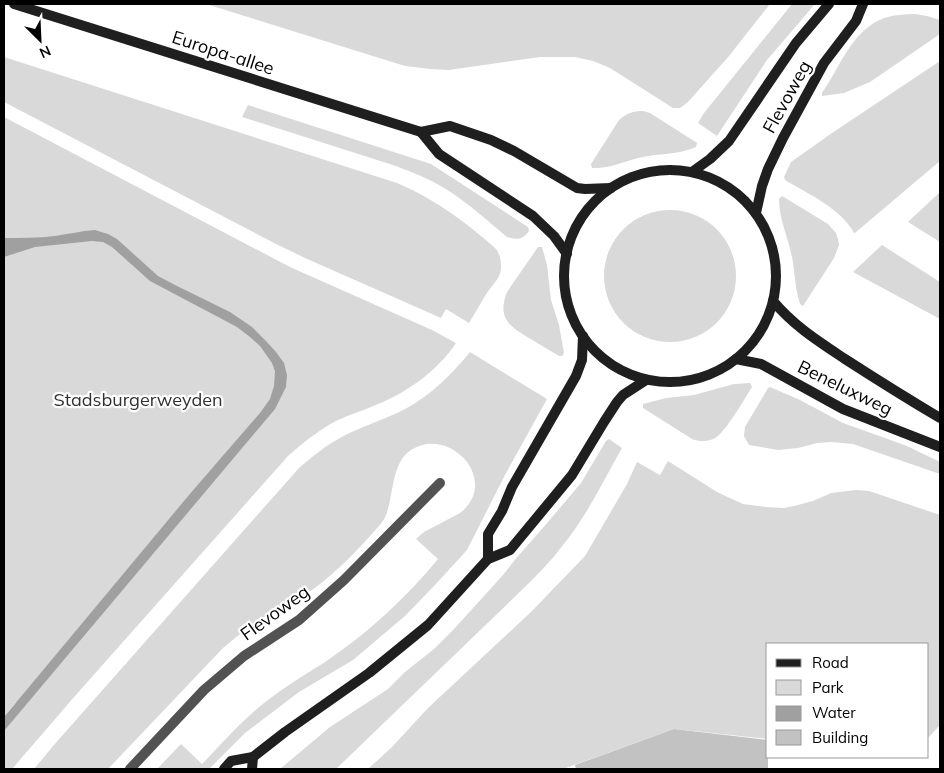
<svg xmlns="http://www.w3.org/2000/svg" width="944" height="773" font-family="Mulish,sans-serif">
<rect width="100%" height="100%" fill="#fff"/>
<g fill="#d9d9d9">
<path d="M 206,4 L 770,4 L 729,56 L 688,102 L 680,108 L 673,108 L 610,68 L 593,61 L 575,57 L 540,57 L 449,70 L 430,69 L 405,66 Z"/>
<path d="M 792,4 L 815,4 L 767,60 L 717,136 L 698,123 L 704,113 Z"/>
<path d="M 915,14 L 927,16 L 940,20 L 940,34 L 870,82 L 844,93 L 822,96 L 822,93 C 841,66 851,31 884,18 C 894,15 904,14 915,14 Z"/>
<path d="M 4,57 L 397,183 C 428,196 456,215 481,236 C 486,240 491,244 496,249 C 500,254 501,261 501,267 C 501,277 495,282 489,290 C 482,300 476,312 469,323 L 446,309 L 441,318 L 305,258 L 276,244 L 4,102 Z"/>
<path d="M 940,61 L 940,161 L 856,232 L 854,233 C 842,209 808,194 785,180 L 784,177 L 791,162 L 832,133 Z"/>
<path d="M 248,105 L 431,164 L 528,227 L 529,231 C 523,240 516,240 507,237 C 488,221 469,204 449,191 C 432,180 414,173 396,166 L 242,117 Z"/>
<path d="M 643,111 L 650,113 L 694,141 L 697,143 L 696,147 C 678,155 658,153 638,158 C 623,162 608,169 592,168 L 591,164 L 619,120 C 627,113 633,111 643,111 Z"/>
<path d="M 4,117 L 290,267 L 432,330 L 456,343 C 438,370 408,392 378,404 C 365,410 351,414 338,420 C 320,429 304,442 288,456 L 75,696 L 12,769 L 4,769 L 4,731 L 24,706 L 16,702 L 4,717 Z"/>
<path d="M 940,192 L 940,242 L 908,222 Z"/>
<path d="M 782,196 L 828,224 L 836,233 L 838,239 L 839,245 L 834,258 L 803,306 L 800,304 C 795,289 795,273 792,257 C 788,237 779,219 779,199 Z"/>
<circle cx="670" cy="276" r="66"/>
<path d="M 882,245 L 940,282 L 940,319 L 853,272 Z"/>
<path d="M 538,247 L 542,247 L 547,265 L 551,300 L 559,325 L 564,353 L 562,356 L 559,356 C 549,350 539,344 529,338 C 509,326 497,318 507,292 Z"/>
<path d="M 470,352 L 547,399 L 505,475 L 467,550 L 434,586 L 405,616 L 353,660 L 299,692 L 245,733 L 209,769 L 157,769 L 181,744 L 202,764 C 223,742 244,718 268,700 C 286,686 306,674 325,662 C 368,633 406,598 438,559 L 416,539 L 424,532 L 460,513 C 501,481 450,425 411,450 C 391,463 394,495 386,515 C 383,523 375,530 370,536 C 353,555 333,575 312,590 C 294,603 274,611 256,622 C 244,630 234,639 223,648 L 108,769 L 34,769 L 53,746 L 299,468 C 312,457 325,446 340,438 C 361,426 385,420 407,408 C 432,394 452,374 470,352 Z"/>
<path d="M 750,383 L 752,387 C 745,398 725,433 715,438 C 708,442 699,442 692,439 L 643,408 L 643,404 L 666,398 L 694,395 L 734,384 Z"/>
<path d="M 770,387 L 800,400 L 843,423 L 907,446 L 940,462 L 940,474 L 853,444 L 831,442 L 817,443 L 798,448 L 778,450 L 749,445 L 744,436 L 745,427 L 768,388 Z"/>
<path d="M 609,439 L 622,448 C 603,481 587,516 563,545 C 552,560 539,573 526,586 L 336,769 L 280,769 L 330,727 L 388,689 L 405,672 L 434,649 L 454,629 L 503,575 L 518,556 L 542,529 L 570,496 L 581,483 L 606,441 Z"/>
<path d="M 668,461 L 717,492 L 743,504 L 765,507 L 784,508 L 794,506 L 813,501 L 831,493 L 856,490 L 869,491 L 940,515 L 940,725 L 928,738 L 928,644 L 768,644 L 768,739 L 674,729 L 563,769 L 368,769 L 392,747 L 428,708 L 532,611 L 585,556 L 627,484 L 637,462 L 660,475 Z"/>
</g>
<path fill="#a0a0a0" d="M 95,230 L 108,234 L 117,239 L 158,276 L 175,285 L 230,312 L 252,327 L 265,340 L 276,352 L 284,363 L 287,375 L 286,387 L 275,409 L 4,731 L 4,717 L 189,495 L 260,413 L 270,399 L 274,386 L 275,371 L 272,363 L 260,346 L 250,337 L 237,327 L 150,281 L 112,247 L 103,242 L 92,241 L 35,247 L 4,257 L 4,238 C 21,238 38,238 55,236 C 69,234 81,231 95,230 Z"/>
<path fill="#c2c2c2" d="M 674,729 L 768,740 L 768,769 L 576,769 L 575,765 Z"/>
<g fill="none" stroke-linecap="round" stroke-linejoin="round">
<path stroke="#525252" stroke-width="10" d="M 130,769 L 204,690 L 244,656 L 299,620 L 344,580 L 440,483"/>
<g stroke="#1f1f1f" stroke-width="10">
<path d="M 14,4 L 421,132 L 450,126 L 491,140 L 514,151 L 577,188 L 585,189 L 611,188"/>
<path d="M 421,132 L 439,154 L 533,216 L 554,236 L 567,254"/>
<circle cx="670" cy="276" r="106"/>
<path d="M 692,172 L 710,159 L 729,141 L 796,43 L 829,4"/>
<path d="M 756,213 L 762,186 L 768,169 L 783,138 L 824,63 L 856,21 L 863,4"/>
<path d="M 773,301 C 794,326 818,341 845,359 C 876,379 908,399 940,418"/>
<path d="M 736,359 L 761,364 L 843,409 L 940,447"/>
<path d="M 488,559 L 488,534 L 502,511 L 512,487 L 576,376 L 582,360 L 583,336"/>
<path d="M 224,769 L 231,761 L 253,757 L 285,732 L 369,673 L 428,625 L 488,559 L 510,550 L 572,475 L 604,422 L 617,402 L 623,395 L 646,380"/>
<path d="M 252,769 L 253,757"/>
</g>
</g>
<g text-anchor="middle" stroke-width="4.5" stroke-linejoin="round" paint-order="stroke">
<g font-size="18" fill="#000" stroke="#fff">
<text transform="translate(223 53) rotate(18)" y="6">Europa-allee</text>
<text transform="translate(787 97) rotate(-61)" y="6">Flevoweg</text>
<text transform="translate(845 388) rotate(26)" y="6">Beneluxweg</text>
<text transform="translate(275 613) rotate(-36)" y="6">Flevoweg</text>
</g>
<g font-size="18" fill="#303030" stroke="#fff">
<text x="138" y="406">Stadsburgerweyden</text>
</g>
</g>
<rect width="944" height="773" fill="none" stroke="#000000" stroke-width="10"/>
<rect x="766" y="643" width="162" height="115" fill="#ffffff" stroke="#999999"/>
<rect x="776" y="659" width="25" height="8" fill="#1f1f1f" stroke="#999999"/>
<text x="812" y="668" font-size="15" fill="#000000">Road</text>
<rect x="776" y="680" width="25" height="15" fill="#d9d9d9" stroke="#999999"/>
<text x="812" y="693" font-size="15" fill="#000000">Park</text>
<rect x="776" y="706" width="25" height="15" fill="#a0a0a0" stroke="#999999"/>
<text x="812" y="718" font-size="15" fill="#000000">Water</text>
<rect x="776" y="730" width="25" height="15" fill="#c2c2c2" stroke="#999999"/>
<text x="812" y="743" font-size="15" fill="#000000">Building</text>
<g transform="translate(40 40) rotate(156)" stroke="#ffffff" stroke-width="4" paint-order="stroke">
<path d="M0-4L9 19L0 12L-9 19Z" fill="#000000"/>
<text y="-8" font-size="14" font-weight="bold" text-anchor="middle" fill="#000000">N</text>
</g>
</svg>
